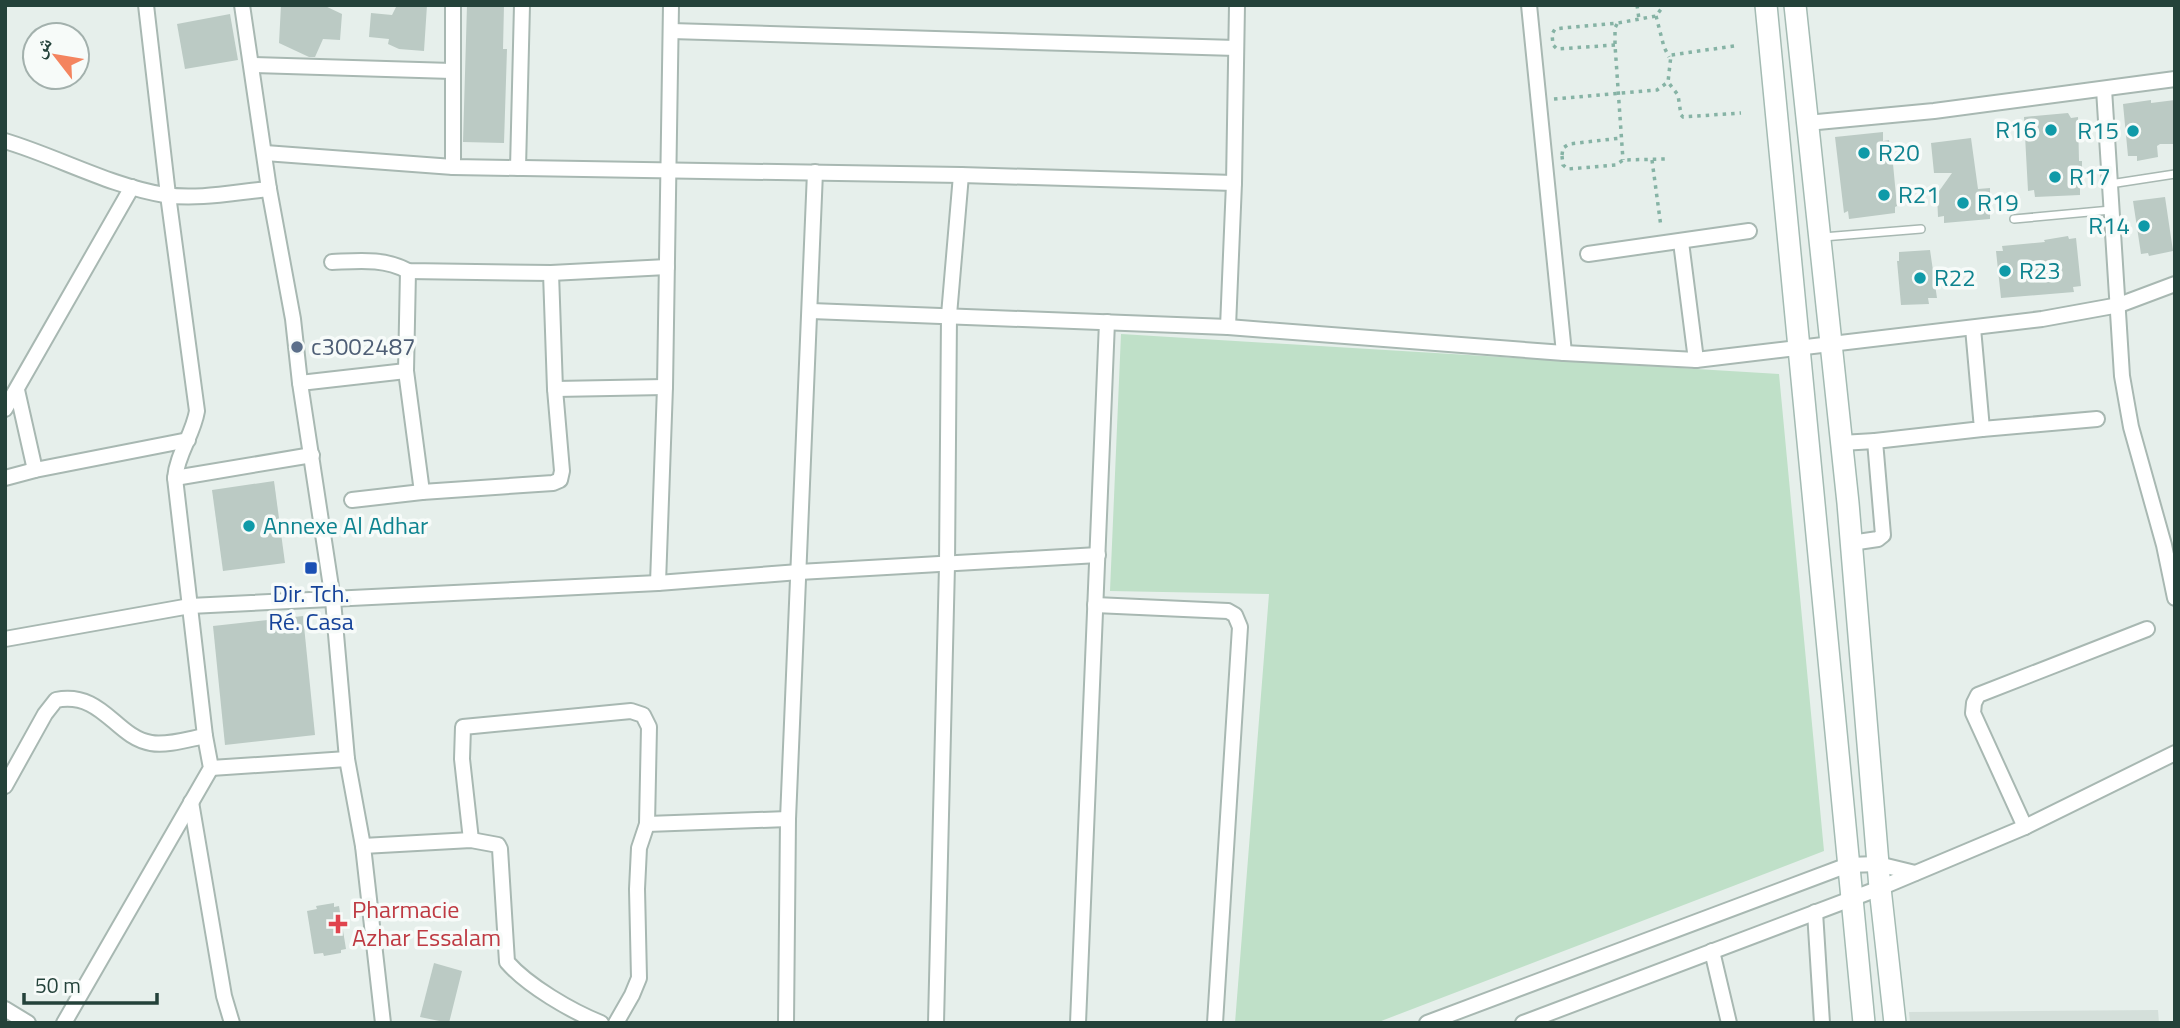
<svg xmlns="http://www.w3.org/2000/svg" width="2180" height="1028" font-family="'Titillium Web','Noto Naskh Arabic',sans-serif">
<rect width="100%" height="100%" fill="#e6efeb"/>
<path fill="#d4dfda" d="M 2158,1010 L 2159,1023 L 1910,1023 L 1909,1012 Z"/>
<path fill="#bfe0c8" d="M 1121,334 L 1779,374 L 1824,851 L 1376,1023 L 1235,1023 L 1269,594 L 1110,591 Z"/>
<g fill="#bbcac4">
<path d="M 281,5 L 323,5 L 342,14 L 340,40 L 323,39 L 315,57 L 309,57 L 279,43 Z"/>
<path d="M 397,5 L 427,5 L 424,51 L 399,49 L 388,44 L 389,39 L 369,37 L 371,13 L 392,15 Z"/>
<path d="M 467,5 L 504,5 L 503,49 L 507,49 L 504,143 L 463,142 Z"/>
<path d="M 230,14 L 238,60 L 185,69 L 177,24 Z"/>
<path d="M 2151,100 L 2151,103 L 2175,100 L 2175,144 L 2160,144 L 2157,146 L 2158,157 L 2137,161 L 2137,156 L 2128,156 L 2123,104 Z"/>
<path d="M 2068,113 L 2071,118 L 2078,117 L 2079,161 L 2082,161 L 2082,186 L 2080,186 L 2080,195 L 2035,197 L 2034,190 L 2028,191 L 2024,117 Z"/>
<path d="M 1883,132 L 1883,141 L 1889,140 L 1893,164 L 1897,206 L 1895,207 L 1895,213 L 1849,219 L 1848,211 L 1844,213 L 1835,137 Z"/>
<path d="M 1971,138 L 1978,189 L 1990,188 L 1990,219 L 1944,223 L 1944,216 L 1938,217 L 1937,194 L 1952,173 L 1934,173 L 1931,143 Z"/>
<path d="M 2165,197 L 2173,251 L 2149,256 L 2148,253 L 2141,254 L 2133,201 Z"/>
<path d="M 2068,236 L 2069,239 L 2076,238 L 2081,286 L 2073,287 L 2074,292 L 2001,298 L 1996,251 L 2003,251 L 2002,246 L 2045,242 L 2044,240 Z"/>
<path d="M 1930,250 L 1937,298 L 1928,298 L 1929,304 L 1901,305 L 1897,261 L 1899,261 L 1899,252 Z"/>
<path d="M 274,481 L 285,563 L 223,571 L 212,490 Z"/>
<path d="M 303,616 L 315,735 L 225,745 L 213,626 Z"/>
<path d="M 334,903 L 334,907 L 339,906 L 346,949 L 341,950 L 341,953 L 324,956 L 323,953 L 314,954 L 307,911 L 317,909 L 316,906 Z"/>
<path d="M 434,963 L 462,971 L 449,1023 L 420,1017 Z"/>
</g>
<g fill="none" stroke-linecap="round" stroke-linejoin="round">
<defs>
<g id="lane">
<path d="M 2110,184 L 2175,174"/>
<path d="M 2014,219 L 2111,210"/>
<path d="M 1823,237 L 1921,229"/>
</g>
<g id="street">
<path d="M 242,5 L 269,189 L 293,319 L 300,383 L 333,600 L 347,759 L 363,846 L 383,1023"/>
<path d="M 453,5 L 453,167"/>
<path d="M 1529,5 L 1564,353"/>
<path d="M 671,31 L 1236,48"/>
<path d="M 252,65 L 452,71"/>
<path d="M 2104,89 L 2122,376 L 2131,427 L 2164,545 L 2175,598"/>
<path d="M 1807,123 L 1934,111 L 2175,79"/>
<path d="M 5,141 C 58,157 110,186 165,195 C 198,200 236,192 269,189"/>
<path d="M 265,153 L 453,167 L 961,175 L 1234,183"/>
<path d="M 518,168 L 522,5"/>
<path d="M 1681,242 L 1696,360"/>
<path d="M 1588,254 L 1749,231"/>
<path d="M 332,262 C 359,261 384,258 408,271 L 551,273 L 667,267"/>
<path d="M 408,271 L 406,371 L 422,492"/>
<path d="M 811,311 L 1228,327 L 1564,353 L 1696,360 L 2042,319 L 2119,305 L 2175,284"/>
<path d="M 1228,327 L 1234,183 L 1237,5"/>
<path d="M 300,383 L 406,371"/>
<path d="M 555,389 L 665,387"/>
<path d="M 17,390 L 35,470"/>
<path d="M 5,409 L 132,187"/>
<path d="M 1982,429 L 2097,419"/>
<path d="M 1841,443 L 1875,441"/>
<path d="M 5,478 L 35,470 L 188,440"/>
<path d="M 175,478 L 312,455"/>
<path d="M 352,500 L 422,492 L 553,483 L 560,480 L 562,471 L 555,389 L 551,273"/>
<path d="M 1851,543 L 1878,539 L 1883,535 L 1875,441 L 1982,429 L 1973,328"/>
<path d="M 658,583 L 665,387 L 671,5"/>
<path d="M 1095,605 L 1228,611 L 1235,615 L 1240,627 L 1215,1023"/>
<path d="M 5,639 L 190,606 L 658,583 L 799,572 L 1098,555"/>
<path d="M 211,768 L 347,759"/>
<path d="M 5,786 L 45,714 L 56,700 C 103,691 115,737 151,743 C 167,746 189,739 205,736"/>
<path d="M 191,802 L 224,996 L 232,1023"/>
<path d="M 647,824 L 788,819"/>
<path d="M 2025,827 L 1973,713 L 1974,703 L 1978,695 L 2147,629"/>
<path d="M 471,840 L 462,759 L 463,727 L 631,711 L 643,715 L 649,727 L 647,824 L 639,848 L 637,889 L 639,978 L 632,995 L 616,1023"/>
<path d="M 363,846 L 471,840 L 498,845 L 500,849 L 507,962 C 528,986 571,1011 601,1023"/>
<path d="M 1815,912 L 1822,1023"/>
<path d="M 1712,951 L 1729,1023"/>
<path d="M 5,1009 L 28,1023"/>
<path d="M 64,1023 L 211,768 L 205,736 L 175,478 C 177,454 193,435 197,411 L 168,195 L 146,5"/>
<path d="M 786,1023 L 788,819 L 815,172"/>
<path d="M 936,1023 L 947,565 L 949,315 L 961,175"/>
<path d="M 1078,1023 L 1107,322"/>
<path d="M 1427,1023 L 1848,865 L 1878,864 L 1915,873"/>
<path d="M 1523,1023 L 1880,888 L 2025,827 L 2175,753"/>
</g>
<g id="secondary">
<path d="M 1766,5 L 1864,1023"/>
<path d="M 1795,5 L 1848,503 L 1880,888 L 1895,1023"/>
</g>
</defs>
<use href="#lane" stroke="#a8b8b2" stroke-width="10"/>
<use href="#street" stroke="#a8b8b2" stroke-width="18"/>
<use href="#secondary" stroke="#a4bbb3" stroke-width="24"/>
<g stroke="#86b3a5" stroke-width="3.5" stroke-dasharray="3.5 5" stroke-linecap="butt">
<path d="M 1637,5 L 1639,19"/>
<path d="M 1656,16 L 1664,47 L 1669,57"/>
<path d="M 1617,24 L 1615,28 L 1615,45 L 1623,160"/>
<path d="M 1615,45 L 1557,49 L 1553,45 L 1552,34 L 1555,29 L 1563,28 L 1618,23 L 1656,16 L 1664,5"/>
<path d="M 1734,46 L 1671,55 L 1668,82 L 1678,95 L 1681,115 L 1683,117 L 1741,113"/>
<path d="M 1554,99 L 1657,90 L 1668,82"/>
<path d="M 1562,155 L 1563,148 L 1569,144 L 1621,138"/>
<path d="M 1562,156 L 1563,165 L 1568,169 L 1616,165 L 1623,160 L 1666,159"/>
<path d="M 1652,160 L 1661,227"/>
</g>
<use href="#lane" stroke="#fff" stroke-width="7"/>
<use href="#street" stroke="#fff" stroke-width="14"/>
<use href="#secondary" stroke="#fff" stroke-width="21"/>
</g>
<g fill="#0f9aa8" stroke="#f7fbf9" stroke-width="2.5">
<circle cx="2051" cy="130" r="7"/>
<circle cx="2133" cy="131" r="7"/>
<circle cx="1864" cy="153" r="7"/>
<circle cx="2055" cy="177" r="7"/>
<circle cx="1884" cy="195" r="7"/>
<circle cx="1963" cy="203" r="7"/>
<circle cx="2144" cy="226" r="7"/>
<circle cx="2005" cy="271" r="7"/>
<circle cx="1920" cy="278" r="7"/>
<circle cx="249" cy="526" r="7"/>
</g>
<circle fill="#5c6f8a" stroke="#f7fbf9" stroke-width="2.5" cx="297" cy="347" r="7"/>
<rect fill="#1a4fb4" stroke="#f7fbf9" stroke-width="2.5" x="304" y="561" width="14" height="14" rx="3.5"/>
<path fill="#e0444e" stroke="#f7fbf9" stroke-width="2.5" d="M334.5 913.5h7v7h7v7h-7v7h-7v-7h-7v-7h7z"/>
<g text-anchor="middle" stroke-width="7" stroke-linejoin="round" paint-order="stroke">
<g font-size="24" fill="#0d838f" stroke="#f7fbf9" text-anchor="start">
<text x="2037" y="138" text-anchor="end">R16</text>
<text x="2119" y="139" text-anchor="end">R15</text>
<text x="1878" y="161">R20</text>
<text x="2069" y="185">R17</text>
<text x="1898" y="203">R21</text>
<text x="1977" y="211">R19</text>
<text x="2130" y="234" text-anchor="end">R14</text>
<text x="2019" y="279">R23</text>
<text x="1934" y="286">R22</text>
<text x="263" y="534">Annexe Al Adhar</text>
</g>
<g font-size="24" fill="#4e5e75" stroke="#f7fbf9" text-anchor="start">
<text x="311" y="355">c3002487</text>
</g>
<g font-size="24" fill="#164399" stroke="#f7fbf9">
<text x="311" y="602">Dir. Tch.<tspan x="311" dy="28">Ré. Casa</tspan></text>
</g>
<g font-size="24" fill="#be3a42" stroke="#f7fbf9" text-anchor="start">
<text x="352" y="918">Pharmacie<tspan x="352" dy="28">Azhar Essalam</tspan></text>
</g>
</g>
<rect width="2180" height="1028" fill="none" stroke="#24423a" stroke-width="14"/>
<g transform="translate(56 56) rotate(301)"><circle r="33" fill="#f7fbf9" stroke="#a3b1ad" stroke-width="2"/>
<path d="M0-5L12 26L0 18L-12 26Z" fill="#f4845f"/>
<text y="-10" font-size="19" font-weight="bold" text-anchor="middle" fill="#24423a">ش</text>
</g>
<path d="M24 993v10h133v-10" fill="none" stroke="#24423a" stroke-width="3.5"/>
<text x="35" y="993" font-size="21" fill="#24423a" stroke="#f7fbf9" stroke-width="5" paint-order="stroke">50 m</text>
</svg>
